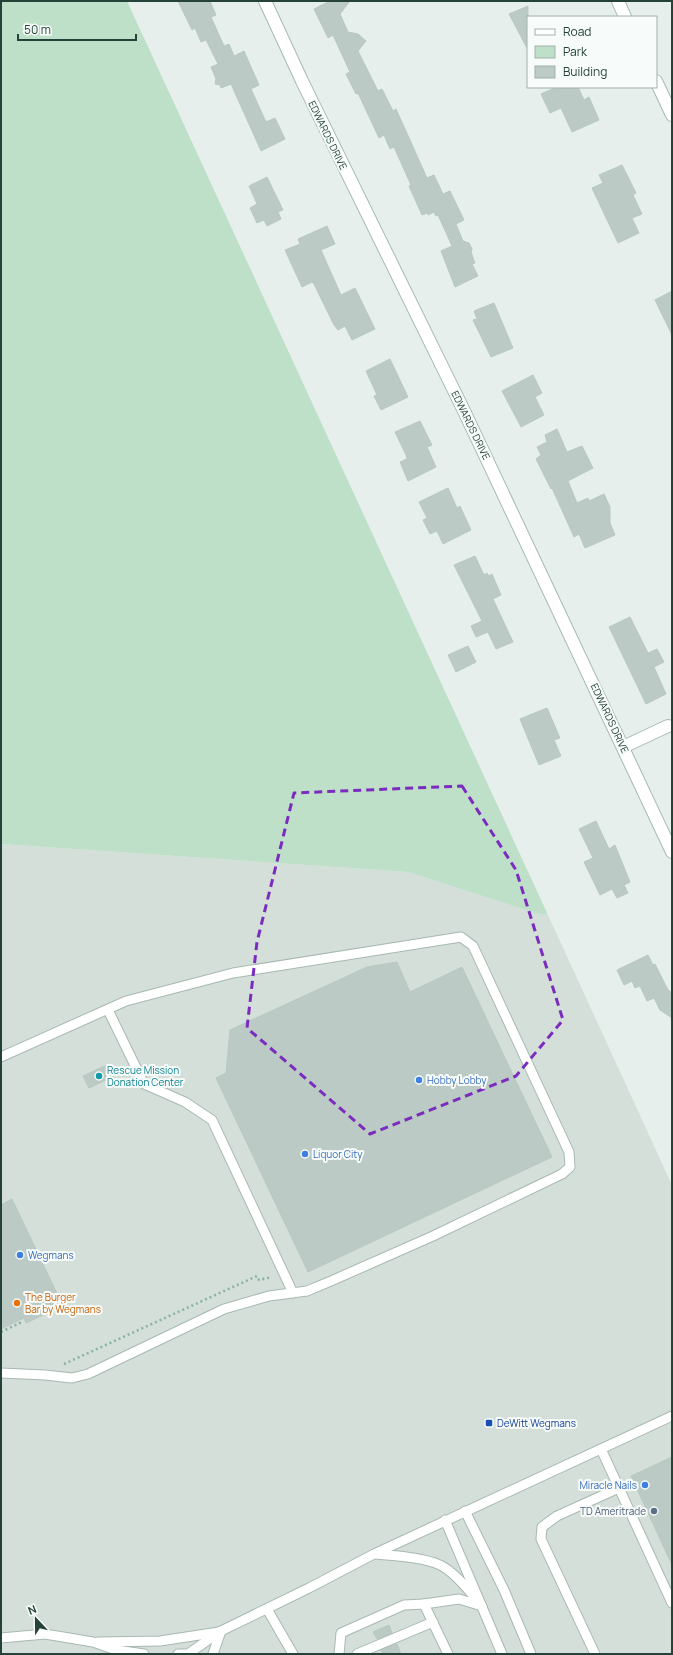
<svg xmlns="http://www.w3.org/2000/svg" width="673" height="1655" font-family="Manrope,sans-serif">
<rect width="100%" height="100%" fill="#e6efeb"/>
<path fill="#d4dfda" d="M 1,844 L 408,872 L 535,913 L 548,915 L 672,1185 L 672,1654 L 1,1654 Z"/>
<path fill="#bfe0c8" d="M 1,1 L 127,1 L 548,915 L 535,913 L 408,872 L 1,844 Z"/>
<g fill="#bbcac4" stroke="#b8c9c2">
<path d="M 178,1 L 210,1 L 216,15 L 211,17 L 224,46 L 229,44 L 234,56 L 244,51 L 259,85 L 251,89 L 266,122 L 275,118 L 285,139 L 261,151 L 231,84 L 221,88 L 220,85 L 215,84 L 216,79 L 211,67 L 218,64 L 206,40 L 201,42 L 195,28 L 192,30 Z"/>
<path d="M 330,1 L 350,1 L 340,14 L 348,32 L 358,34 L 366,41 L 358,51 L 378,91 L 382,89 L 393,111 L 396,109 L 427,178 L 434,175 L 443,194 L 450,191 L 464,220 L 456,224 L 463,241 L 469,243 L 472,249 L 471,252 L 475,263 L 472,264 L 478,276 L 455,287 L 441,251 L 452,246 L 438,215 L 436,216 L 434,212 L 428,215 L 427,213 L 422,215 L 409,186 L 411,185 L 394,147 L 390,149 L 384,135 L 379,138 L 358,93 L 356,94 L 346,74 L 350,72 L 333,35 L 328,38 L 314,9 Z"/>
<path d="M 528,6 L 528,50 L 509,14 Z"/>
<path d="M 557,87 L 578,87 L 584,100 L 589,97 L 599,120 L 572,132 L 561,108 L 550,113 L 541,94 Z"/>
<path d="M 622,165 L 636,193 L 633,195 L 642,214 L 632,218 L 639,233 L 618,243 L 592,188 L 603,183 L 599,175 Z"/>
<path d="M 267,177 L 283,210 L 278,212 L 281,219 L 267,226 L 264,220 L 257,223 L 250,208 L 257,204 L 249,186 Z"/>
<path d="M 327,226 L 335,244 L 321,250 L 341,295 L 355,288 L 375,329 L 352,340 L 345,326 L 338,330 L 334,325 L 314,284 L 312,282 L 302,287 L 285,250 L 300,244 L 298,239 Z"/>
<path d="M 672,291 L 672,335 L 655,300 Z"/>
<path d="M 494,303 L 513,348 L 491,357 L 473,320 L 477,319 L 474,311 Z"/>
<path d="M 390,359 L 408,397 L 381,410 L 374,396 L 377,395 L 366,371 Z"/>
<path d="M 533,375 L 542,393 L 535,397 L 544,415 L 521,427 L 502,391 Z"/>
<path d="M 420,421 L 432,445 L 427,447 L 436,467 L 408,481 L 400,462 L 407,459 L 406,455 L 395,432 Z"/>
<path d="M 557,429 L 567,452 L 582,446 L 593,468 L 568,481 L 577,503 L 588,498 L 589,501 L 604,494 L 610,507 L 610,523 L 615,535 L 585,548 L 579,534 L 574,537 L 552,488 L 551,489 L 536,459 L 541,455 L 537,447 L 547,442 L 545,435 Z"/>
<path d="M 448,488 L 457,508 L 460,506 L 471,530 L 443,544 L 437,531 L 430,534 L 423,520 L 427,518 L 419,502 Z"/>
<path d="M 475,556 L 484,575 L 487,573 L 489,576 L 492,574 L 501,595 L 493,599 L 513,642 L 496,649 L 488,632 L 476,637 L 471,626 L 482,621 L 454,565 Z"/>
<path d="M 630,617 L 648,653 L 657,649 L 664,662 L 654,667 L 666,694 L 646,704 L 609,627 Z"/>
<path d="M 468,646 L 476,662 L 456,672 L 448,655 Z"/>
<path d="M 547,708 L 560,738 L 554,740 L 561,756 L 539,765 L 520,719 Z"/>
<path d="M 596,821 L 609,849 L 615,845 L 630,882 L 624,885 L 628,893 L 617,898 L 612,889 L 600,895 L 584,862 L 593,858 L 579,829 Z"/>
<path d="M 648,955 L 653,965 L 655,964 L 668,990 L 672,993 L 672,1018 L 660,1010 L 654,998 L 647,1001 L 640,986 L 635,988 L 632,981 L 624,985 L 617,970 Z"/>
<path d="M 397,962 L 410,992 L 462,967 L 552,1157 L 308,1272 L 216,1078 L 226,1073 L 230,1030 L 367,967 Z"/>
<path d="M 109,1064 L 114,1076 L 89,1088 L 83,1076 Z"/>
<path d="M 12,1199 L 63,1306 L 26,1323 L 24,1318 L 1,1329 L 1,1205 Z"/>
<path d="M 672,1457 L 672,1565 L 631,1476 Z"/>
<path d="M 389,1625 L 392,1633 L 377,1639 L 373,1632 Z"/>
<path d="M 397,1644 L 401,1654 L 383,1654 L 381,1650 Z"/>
</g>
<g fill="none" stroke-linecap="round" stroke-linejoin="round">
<defs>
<g id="service">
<path d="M 108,1010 L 144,1084 L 185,1102 L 212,1120 L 293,1293"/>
<path d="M 1,1057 L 126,1001 L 233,973 L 461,937 L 473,946 L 569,1152 L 570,1167 L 562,1174 L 433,1236 L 331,1281 L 307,1291 L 269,1296 L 224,1309 L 88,1374 L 72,1378 L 45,1375 L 1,1373"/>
<path d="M 619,1488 L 672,1603"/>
<path d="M 465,1511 L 504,1590 L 531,1654"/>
<path d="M 445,1520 L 502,1654"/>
<path d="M 376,1554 C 395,1556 422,1557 440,1565 C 453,1571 467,1588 476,1599"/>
<path d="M 424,1604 L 459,1599 L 482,1606"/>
<path d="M 267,1609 L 293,1654"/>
<path d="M 1,1638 L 45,1634 L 93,1642 L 116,1650 L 144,1654"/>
<path d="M 98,1642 L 160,1641 L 219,1632"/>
<path d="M 178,1654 L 188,1654 L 221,1631 L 309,1588 L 374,1554 L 672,1416"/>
<path d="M 213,1654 L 221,1631"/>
<path d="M 339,1654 L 341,1633 L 404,1605 L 424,1604 L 448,1654"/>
<path d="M 357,1654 L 433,1622"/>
<path d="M 595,1654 L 541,1539 L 542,1527 L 557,1516 L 619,1488 L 601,1449"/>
</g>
<g id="minor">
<path d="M 265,1 L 302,81 L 465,413 L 672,852"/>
<path d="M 618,1 L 625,17"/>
<path d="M 656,81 L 672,115"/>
<path d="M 623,747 L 668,726"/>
</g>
</defs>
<use href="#service" stroke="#a8b8b2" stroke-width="11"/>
<use href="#minor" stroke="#a8b8b2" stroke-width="14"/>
<g stroke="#86b3a5" stroke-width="2.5" stroke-dasharray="2 3" stroke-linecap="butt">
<path d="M 1,1332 L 20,1323 L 19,1321"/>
<path d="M 64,1364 L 257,1276 L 259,1280 L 272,1277"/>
</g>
<use href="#service" stroke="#fff" stroke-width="9"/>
<use href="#minor" stroke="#fff" stroke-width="12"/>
</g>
<path fill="none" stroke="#7b2cbf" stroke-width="3" stroke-dasharray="8 5" stroke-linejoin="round" d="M 462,786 L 516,870 L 563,1020 L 516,1076 L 370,1134 L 247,1028 L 257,942 L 294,793 Z"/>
<circle fill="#0f9aa8" stroke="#f7fbf9" stroke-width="1.5" cx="99" cy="1076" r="4"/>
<g fill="#3f7fe0" stroke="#f7fbf9" stroke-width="1.5">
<circle cx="419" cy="1080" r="4"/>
<circle cx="305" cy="1154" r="4"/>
<circle cx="20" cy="1255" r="4"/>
<circle cx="645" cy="1485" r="4"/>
</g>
<circle fill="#e8710a" stroke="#f7fbf9" stroke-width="1.5" cx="17" cy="1303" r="4"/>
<rect fill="#1a4fb4" stroke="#f7fbf9" stroke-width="1.5" x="485" y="1419" width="8" height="8" rx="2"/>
<circle fill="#5c6f8a" stroke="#f7fbf9" stroke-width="1.5" cx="654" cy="1511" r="4"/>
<g text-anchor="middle" stroke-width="4" stroke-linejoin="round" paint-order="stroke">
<g font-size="10" fill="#24423a" stroke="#f7fbf9">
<text transform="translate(328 135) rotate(64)" y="4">EDWARDS DRIVE</text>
<text transform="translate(471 425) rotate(64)" y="4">EDWARDS DRIVE</text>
<text transform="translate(610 718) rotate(65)" y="4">EDWARDS DRIVE</text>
</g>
<g font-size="10" fill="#0d838f" stroke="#f7fbf9" text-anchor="start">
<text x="107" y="1074">Rescue Mission<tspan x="107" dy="12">Donation Center</tspan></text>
</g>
<g font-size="10" fill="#366cbe" stroke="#f7fbf9" text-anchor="start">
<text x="427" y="1084">Hobby Lobby</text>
<text x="313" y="1158">Liquor City</text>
<text x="28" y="1259">Wegmans</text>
<text x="637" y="1489" text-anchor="end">Miracle Nails</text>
</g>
<g font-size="10" fill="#c56008" stroke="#f7fbf9" text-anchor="start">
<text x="25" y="1301">The Burger<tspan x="25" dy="12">Bar by Wegmans</tspan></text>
</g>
<g font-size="10" fill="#164399" stroke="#f7fbf9" text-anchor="start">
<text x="497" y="1427">DeWitt Wegmans</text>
</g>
<g font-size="10" fill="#4e5e75" stroke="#f7fbf9" text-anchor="end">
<text x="646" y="1515">TD Ameritrade</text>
</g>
</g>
<rect width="673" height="1655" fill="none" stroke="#24423a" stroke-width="4"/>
<rect x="527" y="16" width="130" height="72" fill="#f7fbf9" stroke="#a3b1ad"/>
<rect x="535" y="29" width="20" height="6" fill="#ffffff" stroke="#a3b1ad"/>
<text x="563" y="36" font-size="12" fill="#24423a">Road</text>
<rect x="535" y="46" width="20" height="12" fill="#bfe0c8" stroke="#a3b1ad"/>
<text x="563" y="56" font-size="12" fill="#24423a">Park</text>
<rect x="535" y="66" width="20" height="12" fill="#bbcac4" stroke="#a3b1ad"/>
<text x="563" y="76" font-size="12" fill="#24423a">Building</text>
<g transform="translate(36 1619) rotate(338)" stroke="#f7fbf9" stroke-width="3" paint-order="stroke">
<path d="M0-3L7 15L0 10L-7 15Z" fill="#24423a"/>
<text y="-6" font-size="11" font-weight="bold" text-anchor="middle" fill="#24423a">N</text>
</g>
<path d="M18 34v6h118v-6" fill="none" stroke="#24423a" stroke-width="2"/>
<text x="24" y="34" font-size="12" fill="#24423a" stroke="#f7fbf9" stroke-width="3" paint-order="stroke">50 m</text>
</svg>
